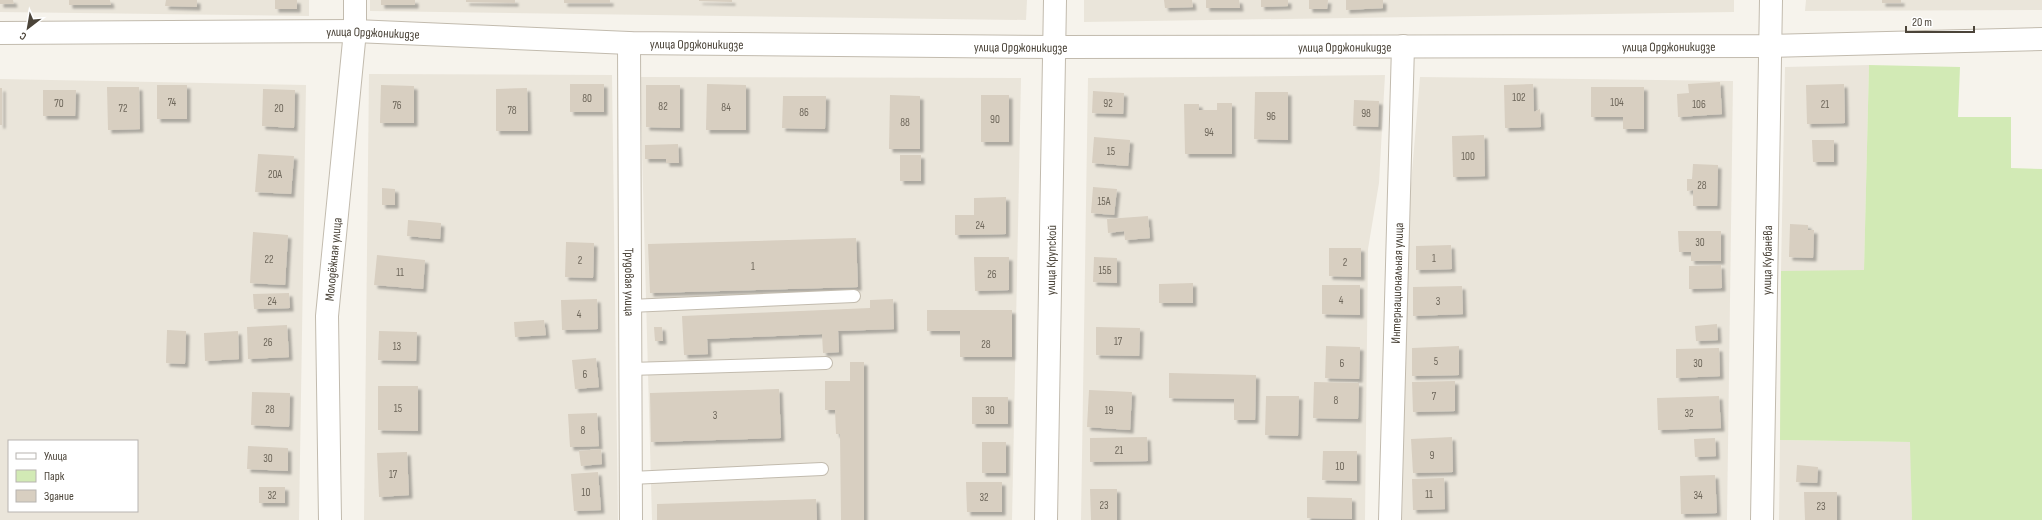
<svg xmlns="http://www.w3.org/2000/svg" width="2042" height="520" font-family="'Sofia Sans Condensed',sans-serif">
<defs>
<filter id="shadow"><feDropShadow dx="3.5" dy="3.5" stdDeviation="1" flood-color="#0004"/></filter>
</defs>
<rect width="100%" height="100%" fill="#f6f3ec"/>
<g fill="#eae5da" fill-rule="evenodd">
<path d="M 0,0 L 309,0 L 309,16 L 0,12 Z"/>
<path d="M 370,0 L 1027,0 L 1026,20 L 370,11 Z"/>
<path d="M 1084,0 L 1734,0 L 1734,12 L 1084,22 Z"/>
<path d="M 1806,0 L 2042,0 L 2042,10 L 1805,11 Z"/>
<path d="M 1869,65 L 1864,271 L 1781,271 L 1785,67 Z"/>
<path d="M 369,74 L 612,75 L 618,520 L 364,520 Z"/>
<path d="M 1385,75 L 1379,183 L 1368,249 L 1365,520 L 1081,520 L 1088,78 Z"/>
<path d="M 640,77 L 1021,78 L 1012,520 L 652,520 Z"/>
<path d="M 1420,77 L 1733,81 L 1727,520 L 1402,520 L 1406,244 Z"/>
<path d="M 0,79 L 306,85 L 299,520 L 0,520 ZM 9,441 L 137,441 L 137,511 L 9,511 Z"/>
<path d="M 1780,440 L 1911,442 L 1912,520 L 1779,520 Z"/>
</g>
<path fill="#d2eab5" d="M 1869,65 L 1960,67 L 1958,117 L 2011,117 L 2011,168 L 2042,169 L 2042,520 L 1912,520 L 1910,442 L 1780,440 L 1781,271 L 1864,270 Z"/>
<g fill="#d8cfc1" filter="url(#shadow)">
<path d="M 0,0 L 13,0 L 14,4 L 0,4 Z"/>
<path d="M 69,0 L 110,0 L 111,5 L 69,5 Z"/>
<path d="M 166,0 L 197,0 L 197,7 L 165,6 Z"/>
<rect x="275" y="0" width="22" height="9"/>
<rect x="381" y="0" width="34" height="5"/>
<path d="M 466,0 L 515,0 L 515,3 L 466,2 Z"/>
<rect x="564" y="0" width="46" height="3"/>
<path d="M 699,0 L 732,0 L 732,2 L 699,1 Z"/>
<path d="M 1164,0 L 1192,0 L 1193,7 L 1165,8 Z"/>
<path d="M 1206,0 L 1239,0 L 1240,8 L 1206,8 Z"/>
<path d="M 1261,0 L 1288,0 L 1288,6 L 1261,7 Z"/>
<path d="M 1309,0 L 1328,0 L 1327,9 L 1309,9 Z"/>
<path d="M 1346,0 L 1383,0 L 1383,8 L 1346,10 Z"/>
<rect x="1882" y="0" width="19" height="3"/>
<path d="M 1720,82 L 1722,114 L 1678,117 L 1677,94 L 1689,93 L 1688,84 Z"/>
<rect x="570" y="84" width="34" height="28"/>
<path d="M 707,84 L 746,85 L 746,130 L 706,130 Z"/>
<path d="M 1533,84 L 1534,112 L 1540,109 L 1541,127 L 1505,128 L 1504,85 Z"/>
<path d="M 1844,84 L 1845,123 L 1807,124 L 1806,85 Z"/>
<rect x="157" y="85" width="30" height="34"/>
<path d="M 381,85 L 414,86 L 414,123 L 380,123 Z"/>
<path d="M 646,85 L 680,85 L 680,128 L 646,127 Z"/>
<path d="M 107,87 L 139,87 L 140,129 L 108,130 Z"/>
<path d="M 1591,87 L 1644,87 L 1644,129 L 1623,129 L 1623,117 L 1591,117 Z"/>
<rect x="0" y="88" width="2" height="37"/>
<path d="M 527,88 L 528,131 L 496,131 L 496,89 Z"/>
<path d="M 263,89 L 295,90 L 294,128 L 262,126 Z"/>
<path d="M 43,90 L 76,90 L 75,116 L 43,116 Z"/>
<path d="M 1093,91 L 1124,93 L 1123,114 L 1092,113 Z"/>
<path d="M 1255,92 L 1288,92 L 1288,140 L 1254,139 Z"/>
<path d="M 890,95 L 920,96 L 920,149 L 889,149 Z"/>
<rect x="981" y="95" width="28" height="47"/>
<path d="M 783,96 L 826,96 L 825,129 L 782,128 Z"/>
<path d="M 1354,100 L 1379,101 L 1378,127 L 1353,126 Z"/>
<path d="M 1217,103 L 1232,103 L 1232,154 L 1185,154 L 1184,104 L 1199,104 L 1199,110 L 1217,110 Z"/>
<path d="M 1484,135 L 1485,176 L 1453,177 L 1452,136 Z"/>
<path d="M 1094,137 L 1130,140 L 1128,166 L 1092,163 Z"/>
<path d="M 1812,140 L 1834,140 L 1834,162 L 1813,162 Z"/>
<path d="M 678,144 L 679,163 L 666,163 L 666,159 L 645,159 L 645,145 Z"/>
<path d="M 258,154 L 294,156 L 291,194 L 255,192 Z"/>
<rect x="900" y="155" width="21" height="26"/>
<path d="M 1693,164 L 1718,165 L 1717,206 L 1693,206 L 1693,190 L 1687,191 L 1687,179 L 1692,179 Z"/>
<path d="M 1093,187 L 1117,189 L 1114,215 L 1091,213 Z"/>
<path d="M 382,188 L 395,189 L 395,205 L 382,205 Z"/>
<path d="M 1006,197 L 1006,234 L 955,235 L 955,215 L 974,215 L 974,198 Z"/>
<path d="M 1148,216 L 1150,238 L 1125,240 L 1124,231 L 1108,233 L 1107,219 Z"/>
<path d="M 408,220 L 441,223 L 440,239 L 407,236 Z"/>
<path d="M 1790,224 L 1808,225 L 1808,230 L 1814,230 L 1813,258 L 1789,257 Z"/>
<path d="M 1678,231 L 1721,231 L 1721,261 L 1691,261 L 1691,252 L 1679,252 Z"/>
<path d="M 253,232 L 288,235 L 285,285 L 250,283 Z"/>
<path d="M 856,238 L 858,287 L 650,293 L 648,244 Z"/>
<path d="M 566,242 L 594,243 L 593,278 L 565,277 Z"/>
<path d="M 1451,245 L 1452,269 L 1416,270 L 1416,246 Z"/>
<path d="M 1329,248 L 1361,248 L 1361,277 L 1329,276 Z"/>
<path d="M 377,255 L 425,260 L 423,289 L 374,285 Z"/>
<path d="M 974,257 L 1009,257 L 1009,290 L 975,291 Z"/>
<path d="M 1094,257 L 1117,258 L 1117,283 L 1093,282 Z"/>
<path d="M 1721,265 L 1722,288 L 1689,289 L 1689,266 Z"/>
<path d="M 1193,283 L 1193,303 L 1159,303 L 1159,284 Z"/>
<path d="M 1322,285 L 1360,285 L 1360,315 L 1322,314 Z"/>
<path d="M 1462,286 L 1463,314 L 1413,316 L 1413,287 Z"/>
<path d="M 289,293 L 290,308 L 254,309 L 253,294 Z"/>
<path d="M 597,299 L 598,329 L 562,330 L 561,300 Z"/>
<path d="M 893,299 L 894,329 L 838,331 L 839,352 L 823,353 L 822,334 L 707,339 L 708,354 L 684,355 L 682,316 L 870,308 L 870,300 Z"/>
<path d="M 927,310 L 1012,310 L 1012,357 L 960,357 L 960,331 L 927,331 Z"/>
<path d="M 544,320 L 546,335 L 515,337 L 514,322 Z"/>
<path d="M 1717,324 L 1718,340 L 1696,341 L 1695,326 Z"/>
<path d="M 287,325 L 289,357 L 248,359 L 247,327 Z"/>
<path d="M 654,327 L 662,327 L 663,341 L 655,341 Z"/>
<path d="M 1096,327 L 1140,328 L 1139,356 L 1096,355 Z"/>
<path d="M 167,330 L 186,331 L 185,364 L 166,363 Z"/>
<path d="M 238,331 L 239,359 L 205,361 L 204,333 Z"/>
<path d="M 379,331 L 417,332 L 416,361 L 378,360 Z"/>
<path d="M 1326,346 L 1360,347 L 1359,379 L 1325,378 Z"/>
<path d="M 1459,346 L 1459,375 L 1412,376 L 1412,348 Z"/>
<path d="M 1719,348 L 1720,376 L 1676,378 L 1676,349 Z"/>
<path d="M 596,358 L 599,387 L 575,389 L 572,360 Z"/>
<path d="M 850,362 L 864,362 L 864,520 L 841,520 L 840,434 L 836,434 L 835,410 L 825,410 L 825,381 L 850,381 Z"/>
<path d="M 1169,373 L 1256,375 L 1255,420 L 1234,420 L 1234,399 L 1169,398 Z"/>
<path d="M 1455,381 L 1455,411 L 1413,412 L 1412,382 Z"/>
<path d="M 1314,382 L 1359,383 L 1358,419 L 1313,418 Z"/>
<path d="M 378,386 L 418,386 L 418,431 L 378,430 Z"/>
<path d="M 779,389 L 781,438 L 651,442 L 650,393 Z"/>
<path d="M 1089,390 L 1132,392 L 1130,430 L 1087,427 Z"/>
<path d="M 252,392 L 290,393 L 289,427 L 251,425 Z"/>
<path d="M 1266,396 L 1299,396 L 1298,436 L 1265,435 Z"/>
<path d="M 1719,396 L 1721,428 L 1658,430 L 1657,398 Z"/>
<rect x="972" y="397" width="36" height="27"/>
<path d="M 597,413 L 599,446 L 570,447 L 568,414 Z"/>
<path d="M 1147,437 L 1148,461 L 1090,462 L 1090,438 Z"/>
<path d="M 1452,437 L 1453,472 L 1413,473 L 1411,439 Z"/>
<path d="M 1715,438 L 1716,456 L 1695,457 L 1694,439 Z"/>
<rect x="982" y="442" width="24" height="31"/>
<path d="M 248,446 L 288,448 L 288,471 L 247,469 Z"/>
<path d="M 601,449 L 602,464 L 581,466 L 579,451 Z"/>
<path d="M 1323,451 L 1357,451 L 1357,481 L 1322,480 Z"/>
<path d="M 407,452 L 409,495 L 379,497 L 377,453 Z"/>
<path d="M 1797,465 L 1818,467 L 1817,483 L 1796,482 Z"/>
<path d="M 598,472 L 601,510 L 574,511 L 571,474 Z"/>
<path d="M 1715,475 L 1717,513 L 1681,514 L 1680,476 Z"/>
<path d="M 1444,478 L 1445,509 L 1413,510 L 1412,479 Z"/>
<path d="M 966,482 L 1002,482 L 1002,512 L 967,512 Z"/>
<rect x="259" y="487" width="26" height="16"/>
<path d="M 1090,489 L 1117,489 L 1117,520 L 1091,520 Z"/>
<path d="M 1804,492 L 1837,492 L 1837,520 L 1805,520 Z"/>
<path d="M 1307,497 L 1352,498 L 1352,519 L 1307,518 Z"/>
<path d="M 816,499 L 817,520 L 657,520 L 657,504 Z"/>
</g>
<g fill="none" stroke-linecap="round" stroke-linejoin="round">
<defs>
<g id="lane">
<path d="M 630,306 L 854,296"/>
<path d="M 630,369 L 826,363"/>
<path d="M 631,478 L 822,469"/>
</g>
<g id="street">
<path id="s1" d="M 0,33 L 355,31 L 629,43 L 1054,47 L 1769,46 L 2042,39"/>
<path id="s2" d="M 629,43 L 631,520"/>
<path id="s3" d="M 330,520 L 327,316 L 355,31 L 355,0"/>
<path id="s4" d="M 1046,520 L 1055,0"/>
<path id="s5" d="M 1390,520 L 1403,46"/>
<path id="s6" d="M 1762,520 L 1771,0"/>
</g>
</defs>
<use href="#lane" stroke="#c2bbae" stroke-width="14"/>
<use href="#street" stroke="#c2bbae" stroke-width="24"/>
<use href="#lane" stroke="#fff" stroke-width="12"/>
<use href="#street" stroke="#fff" stroke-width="22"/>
</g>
<g text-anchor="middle" stroke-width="3" stroke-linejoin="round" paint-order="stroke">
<g font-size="11" fill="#6e675b">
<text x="1519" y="101">102</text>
<text x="587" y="102">80</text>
<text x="172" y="106">74</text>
<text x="1617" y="106">104</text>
<text x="59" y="107">70</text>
<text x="1108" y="107">92</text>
<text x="1699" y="108">106</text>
<text x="1825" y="108">21</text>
<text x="397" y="109">76</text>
<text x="663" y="110">82</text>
<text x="726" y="111">84</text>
<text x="123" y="112">72</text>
<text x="279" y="112">20</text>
<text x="512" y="114">78</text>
<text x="804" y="116">86</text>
<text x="1366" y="117">98</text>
<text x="1271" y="120">96</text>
<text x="995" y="123">90</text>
<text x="905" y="126">88</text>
<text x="1209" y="136">94</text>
<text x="1111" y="155">15</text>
<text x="1468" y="160">100</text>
<text x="275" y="178">20А</text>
<text x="1702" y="189">28</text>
<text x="1104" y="205">15А</text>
<text x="980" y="229">24</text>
<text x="1700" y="246">30</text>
<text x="1434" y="262">1</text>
<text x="269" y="263">22</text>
<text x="580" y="264">2</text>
<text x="1345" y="266">2</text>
<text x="753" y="270">1</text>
<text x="1105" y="274">15Б</text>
<text x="400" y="276">11</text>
<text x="992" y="278">26</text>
<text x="1341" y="304">4</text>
<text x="272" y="305">24</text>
<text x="1438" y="305">3</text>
<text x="579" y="318">4</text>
<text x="1118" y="345">17</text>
<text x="268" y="346">26</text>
<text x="986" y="348">28</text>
<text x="397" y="350">13</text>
<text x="1436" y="365">5</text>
<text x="1342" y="367">6</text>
<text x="1698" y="367">30</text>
<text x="585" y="378">6</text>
<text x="1434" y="400">7</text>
<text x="1336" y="404">8</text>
<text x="398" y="412">15</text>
<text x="270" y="413">28</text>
<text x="990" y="414">30</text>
<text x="1109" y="414">19</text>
<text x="1689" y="417">32</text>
<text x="715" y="419">3</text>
<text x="583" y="434">8</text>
<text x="1119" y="454">21</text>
<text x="1432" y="459">9</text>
<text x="268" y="462">30</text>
<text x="1340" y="470">10</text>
<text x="393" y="478">17</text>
<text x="586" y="496">10</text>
<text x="1429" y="498">11</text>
<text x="272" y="499">32</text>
<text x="1698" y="499">34</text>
<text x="984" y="501">32</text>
<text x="1104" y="509">23</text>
<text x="1821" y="510">23</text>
</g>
<g font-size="13" fill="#4b4439" stroke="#fff">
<text dy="5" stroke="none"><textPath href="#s1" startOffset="373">улица Орджоникидзе</textPath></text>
<text dy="5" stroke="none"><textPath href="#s1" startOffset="697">улица Орджоникидзе</textPath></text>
<text dy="5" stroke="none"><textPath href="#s1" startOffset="1345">улица Орджоникидзе</textPath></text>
<text dy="5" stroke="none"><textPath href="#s1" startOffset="1669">улица Орджоникидзе</textPath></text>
<text dy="5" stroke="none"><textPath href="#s1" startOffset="1021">улица Орджоникидзе</textPath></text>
<text dy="5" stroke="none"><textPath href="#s3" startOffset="261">Молодёжная улица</textPath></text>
<text dy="5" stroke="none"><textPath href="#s4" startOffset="260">улица Крупской</textPath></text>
<text dy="5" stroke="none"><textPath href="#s6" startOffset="260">улица Кубанёва</textPath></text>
<text dy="5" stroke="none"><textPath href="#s2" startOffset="239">Трудовая улица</textPath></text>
<text dy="5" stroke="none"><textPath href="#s5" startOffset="237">Интернациональная улица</textPath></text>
</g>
</g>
<rect x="8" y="440" width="130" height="72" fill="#ffffff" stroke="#b7b4b0"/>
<rect x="16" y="453" width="20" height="6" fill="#ffffff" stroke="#b7b4b0"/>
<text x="44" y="460" font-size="12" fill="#4b4439">Улица</text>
<rect x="16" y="470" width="20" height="12" fill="#d2eab5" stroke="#b7b4b0"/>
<text x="44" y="480" font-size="12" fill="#4b4439">Парк</text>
<rect x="16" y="490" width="20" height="12" fill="#d8cfc1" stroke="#b7b4b0"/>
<text x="44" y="500" font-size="12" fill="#4b4439">Здание</text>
<g transform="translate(28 28) rotate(211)" stroke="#ffffff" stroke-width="3" paint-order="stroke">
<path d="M0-3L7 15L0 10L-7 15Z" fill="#4b4439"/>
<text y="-6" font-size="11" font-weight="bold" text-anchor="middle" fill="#4b4439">С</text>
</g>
<path d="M1906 26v6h68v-6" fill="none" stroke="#4b4439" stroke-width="2"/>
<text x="1912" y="26" font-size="12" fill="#4b4439" stroke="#ffffff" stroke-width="3" paint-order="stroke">20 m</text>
</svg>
